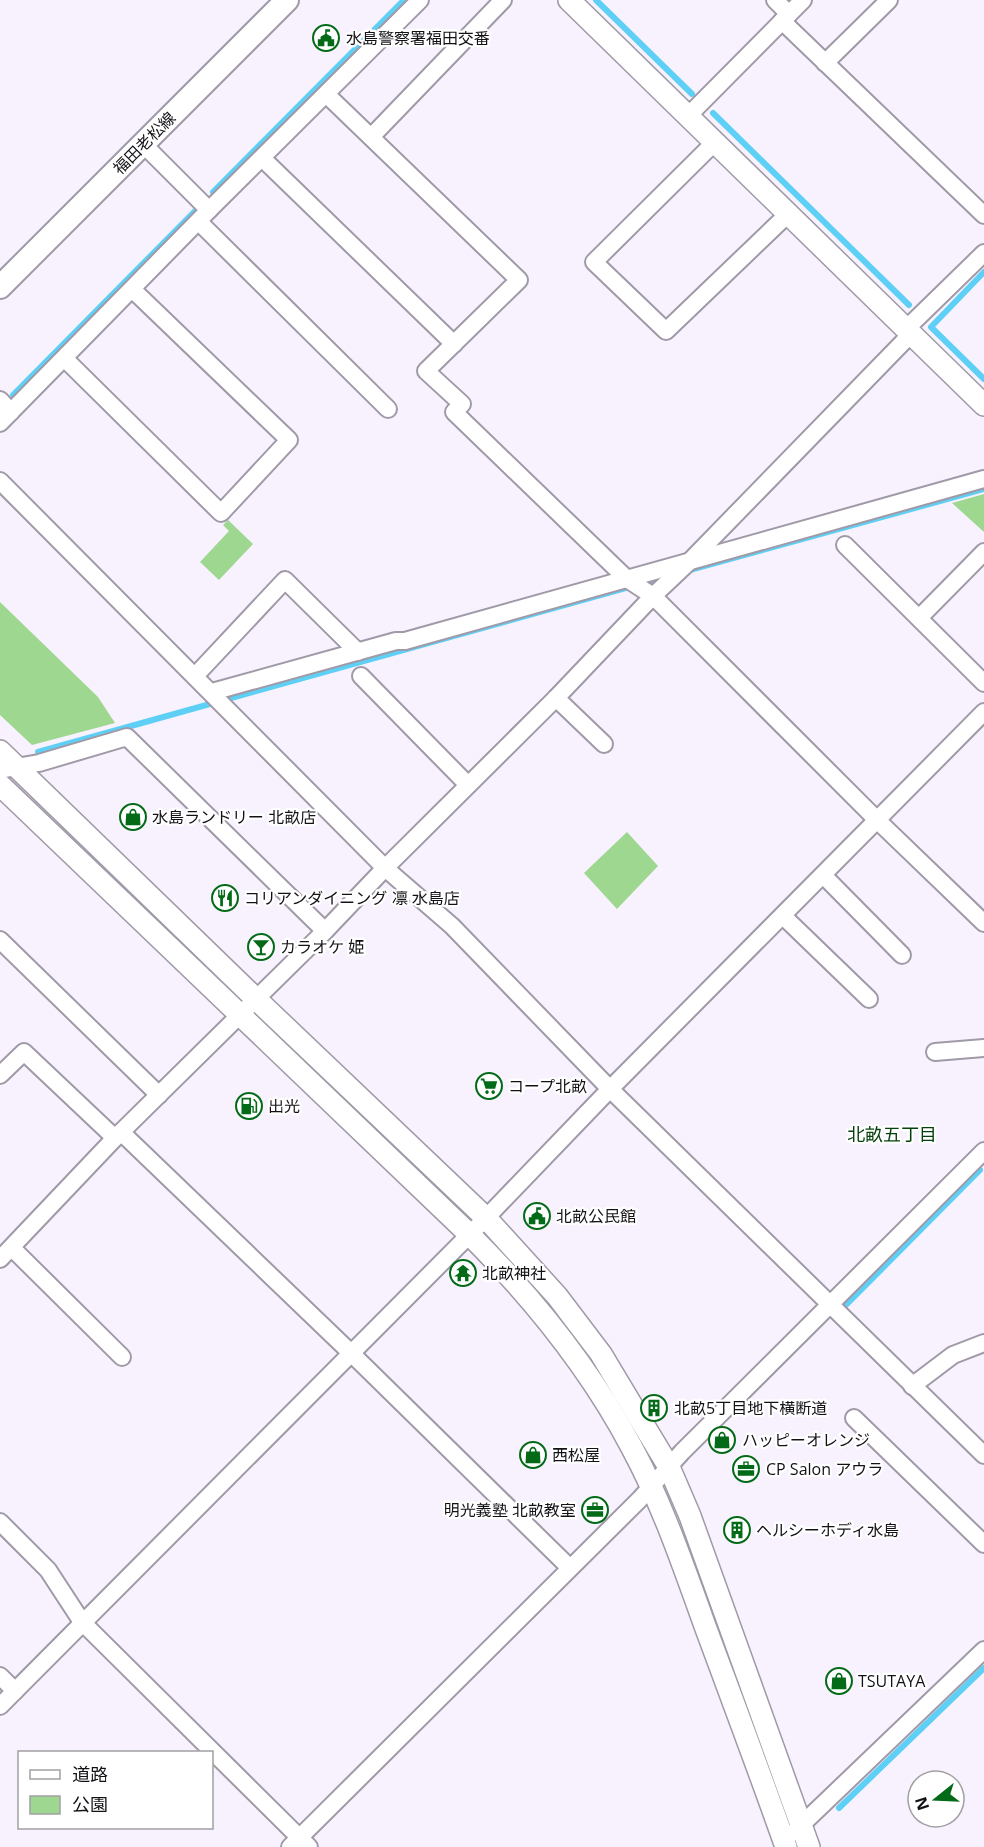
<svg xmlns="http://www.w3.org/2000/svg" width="984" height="1847" font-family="'Open Sans','Noto Sans JP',sans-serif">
<rect width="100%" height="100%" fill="#f8f2fe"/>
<g fill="#9ed790">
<path d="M 984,494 L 984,532 L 952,503 Z"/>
<path d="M 228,520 L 253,544 L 219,580 L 200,562 L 229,531 L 223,525 Z"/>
<path d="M 0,602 L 98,697 L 115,723 L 32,745 L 0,715 Z"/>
<path d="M 627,832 L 658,866 L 617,909 L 584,873 Z"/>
</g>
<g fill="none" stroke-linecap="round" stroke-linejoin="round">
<g stroke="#5fd0f5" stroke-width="6">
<path d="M 596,0 L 692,94"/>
<path d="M 713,113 L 909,305"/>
<path d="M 213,192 L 404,0"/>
<path d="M 984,272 L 931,327 L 984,379"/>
<path d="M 13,395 L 196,210"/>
<path d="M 686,571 L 984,489"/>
<path d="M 38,752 L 665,577"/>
<path d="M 845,1306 L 980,1170"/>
<path d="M 839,1808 L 984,1668"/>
</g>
<defs>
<g id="minor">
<path d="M 775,0 L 789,14"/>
<path d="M 782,21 L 984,215"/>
<path d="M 825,63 L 889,0"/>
<path d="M 326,94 L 519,280 L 426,371 L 462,404 L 454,412 L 627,579 L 653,596 L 877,820 L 984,923"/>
<path d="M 688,116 L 803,0"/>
<path d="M 371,137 L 503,0"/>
<path d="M 715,142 L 594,262 L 666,331 L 788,214"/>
<path d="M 143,144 L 209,210"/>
<path d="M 262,158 L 454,344"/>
<path d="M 199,222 L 388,409"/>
<path d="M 906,329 L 984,253"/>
<path d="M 64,358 L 221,513 L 289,440 L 132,289"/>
<path d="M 0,400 L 11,412"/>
<path d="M 0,423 L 209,210 L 420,0"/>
<path d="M 0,481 L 385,868 L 452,926 L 610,1089 L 984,1455"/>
<path d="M 845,545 L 984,683"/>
<path d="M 919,618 L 984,552"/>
<path d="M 195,676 L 285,580 L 358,652"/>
<path d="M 361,676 L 468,785"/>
<path d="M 212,692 L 396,641 L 405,641 L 984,479"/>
<path d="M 556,698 L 604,744"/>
<path d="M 0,770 L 39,763 L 127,737 L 325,931"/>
<path d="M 823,875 L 902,955"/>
<path d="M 783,916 L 869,999"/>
<path d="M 0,940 L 159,1095"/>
<path d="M 935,1052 L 984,1048"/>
<path d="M 0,1075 L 24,1052 L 115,1138"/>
<path d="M 121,1132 L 351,1353 L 570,1568"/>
<path d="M 12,1248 L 122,1357"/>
<path d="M 0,1259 L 115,1138 L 325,931 L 385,868 L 556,698 L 653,596 L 690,561 L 911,334"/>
<path d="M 912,1386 L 953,1355 L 984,1343"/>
<path d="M 854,1418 L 984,1544"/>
<path d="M 0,1522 L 48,1570 L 82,1622 L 309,1847"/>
<path d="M 0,1676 L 15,1691"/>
<path d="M 0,1706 L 486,1218 L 610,1089 L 984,712"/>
<path d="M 794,1832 L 984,1650"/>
<path d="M 290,1847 L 640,1499 L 682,1452 L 984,1151"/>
</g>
<g id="tertiary">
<path d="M 569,0 L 984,405"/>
<path d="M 0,751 L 256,999 L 486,1218 L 557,1296 L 601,1354 L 637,1414 L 669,1467 L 690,1516 L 809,1847"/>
<path d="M 0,785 L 469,1234 C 532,1297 589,1367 631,1446 C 662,1503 683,1565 705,1626 C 732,1699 760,1773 786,1847"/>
</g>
<path id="secondary" d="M 0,287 L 287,0"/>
</defs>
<use href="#minor" stroke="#a099a7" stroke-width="20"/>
<use href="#tertiary" stroke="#a099a7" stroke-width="24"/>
<use href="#secondary" stroke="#a099a7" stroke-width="26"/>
<use href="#minor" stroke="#fff" stroke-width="16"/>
<use href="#tertiary" stroke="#fff" stroke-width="21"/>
<use href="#secondary" stroke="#fff" stroke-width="22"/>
</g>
<defs>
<symbol id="civic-ring" viewBox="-11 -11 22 22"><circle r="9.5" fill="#fff" stroke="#036a17" stroke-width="1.5"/><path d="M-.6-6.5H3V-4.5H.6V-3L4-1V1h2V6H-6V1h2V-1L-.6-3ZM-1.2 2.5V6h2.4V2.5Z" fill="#036a17"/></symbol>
<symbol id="shop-ring" viewBox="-11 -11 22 22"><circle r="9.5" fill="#fff" stroke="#036a17" stroke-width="1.5"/><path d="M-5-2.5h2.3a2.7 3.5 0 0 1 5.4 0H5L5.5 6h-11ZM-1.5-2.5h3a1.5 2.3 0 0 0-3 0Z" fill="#036a17"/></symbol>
<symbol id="restaurant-ring" viewBox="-11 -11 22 22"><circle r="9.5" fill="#fff" stroke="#036a17" stroke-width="1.5"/><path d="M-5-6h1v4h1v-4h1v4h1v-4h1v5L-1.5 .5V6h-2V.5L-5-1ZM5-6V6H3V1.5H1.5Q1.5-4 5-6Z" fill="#036a17"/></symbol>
<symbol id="bar-ring" viewBox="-11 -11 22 22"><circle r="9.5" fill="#fff" stroke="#036a17" stroke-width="1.5"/><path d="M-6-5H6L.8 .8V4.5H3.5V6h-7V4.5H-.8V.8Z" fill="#036a17"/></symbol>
<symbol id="supermarket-ring" viewBox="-11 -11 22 22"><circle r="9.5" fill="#fff" stroke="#036a17" stroke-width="1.5"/><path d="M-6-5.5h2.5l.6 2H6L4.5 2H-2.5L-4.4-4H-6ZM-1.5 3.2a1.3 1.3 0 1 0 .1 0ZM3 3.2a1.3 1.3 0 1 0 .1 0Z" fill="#036a17"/></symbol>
<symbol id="fuel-ring" viewBox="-11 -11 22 22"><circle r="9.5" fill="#fff" stroke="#036a17" stroke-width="1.5"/><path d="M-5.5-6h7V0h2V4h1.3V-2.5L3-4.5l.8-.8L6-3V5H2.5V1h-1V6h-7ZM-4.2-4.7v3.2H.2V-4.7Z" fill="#036a17"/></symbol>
<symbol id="temple-ring" viewBox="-11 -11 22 22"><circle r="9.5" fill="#fff" stroke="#036a17" stroke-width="1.5"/><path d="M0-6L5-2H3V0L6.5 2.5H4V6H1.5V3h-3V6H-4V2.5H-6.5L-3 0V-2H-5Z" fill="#036a17"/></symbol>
<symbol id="building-ring" viewBox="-11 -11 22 22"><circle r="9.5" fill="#fff" stroke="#036a17" stroke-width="1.5"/><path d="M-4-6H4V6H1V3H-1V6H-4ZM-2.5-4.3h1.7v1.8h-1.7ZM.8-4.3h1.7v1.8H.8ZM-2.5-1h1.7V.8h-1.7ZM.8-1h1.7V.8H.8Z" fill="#036a17"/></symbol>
<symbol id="office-ring" viewBox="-11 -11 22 22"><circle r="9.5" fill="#fff" stroke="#036a17" stroke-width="1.5"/><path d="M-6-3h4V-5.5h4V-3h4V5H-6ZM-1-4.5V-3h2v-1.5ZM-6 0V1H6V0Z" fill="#036a17"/></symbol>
</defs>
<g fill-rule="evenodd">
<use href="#civic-ring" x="311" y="23" width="30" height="30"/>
<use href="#shop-ring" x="118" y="802" width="30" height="30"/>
<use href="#restaurant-ring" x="210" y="883" width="30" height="30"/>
<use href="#bar-ring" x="246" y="932" width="30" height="30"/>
<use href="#supermarket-ring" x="474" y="1071" width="30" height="30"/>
<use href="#fuel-ring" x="234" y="1091" width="30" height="30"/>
<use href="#civic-ring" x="522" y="1201" width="30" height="30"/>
<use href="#temple-ring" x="448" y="1258" width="30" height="30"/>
<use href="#building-ring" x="639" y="1393" width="30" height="30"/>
<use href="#shop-ring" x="707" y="1425" width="30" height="30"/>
<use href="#shop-ring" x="518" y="1440" width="30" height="30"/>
<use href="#office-ring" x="731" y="1454" width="30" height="30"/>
<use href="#office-ring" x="580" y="1495" width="30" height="30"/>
<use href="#building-ring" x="722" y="1515" width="30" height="30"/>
<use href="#shop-ring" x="824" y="1666" width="30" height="30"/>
</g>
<g text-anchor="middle" stroke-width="4.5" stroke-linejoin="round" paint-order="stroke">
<g font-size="16" fill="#141116" stroke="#fff" text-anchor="start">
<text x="346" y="44">水島警察署福田交番</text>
<text x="152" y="823">水島ランドリー 北畝店</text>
<text x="244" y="904">コリアンダイニング 凛 水島店</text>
<text x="280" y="953">カラオケ 姫</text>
<text x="508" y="1092">コープ北畝</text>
<text x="268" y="1112">出光</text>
<text x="556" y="1222">北畝公民館</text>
<text x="482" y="1279">北畝神社</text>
<text x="674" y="1414">北畝5丁目地下横断道</text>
<text x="742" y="1446">ハッピーオレンジ</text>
<text x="552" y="1461">西松屋</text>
<text x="766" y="1475">CP Salon アウラ</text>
<text x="576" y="1516" text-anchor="end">明光義塾 北畝教室</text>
<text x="756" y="1536">ヘルシーホディ水島</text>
<text x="858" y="1687">TSUTAYA</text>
</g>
<g font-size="16" fill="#141116" stroke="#fff">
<text transform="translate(144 143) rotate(-45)" y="6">福田老松線</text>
</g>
<g font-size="18" fill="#05410d" stroke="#fff">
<text x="892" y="1141">北畝五丁目</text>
</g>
</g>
<rect x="18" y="1751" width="195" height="78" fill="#ffffff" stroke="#a1a0a2" stroke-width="1.5"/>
<rect x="30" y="1770" width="30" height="9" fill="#ffffff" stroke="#a1a0a2" stroke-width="1.5"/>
<text x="72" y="1781" font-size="18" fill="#141116">道路</text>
<rect x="30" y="1796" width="30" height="18" fill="#9ed790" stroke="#a1a0a2" stroke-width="1.5"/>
<text x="72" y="1811" font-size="18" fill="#141116">公園</text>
<g transform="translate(936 1799) rotate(252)"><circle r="28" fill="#ffffff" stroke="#a1a0a2" stroke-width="1.5"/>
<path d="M0-4.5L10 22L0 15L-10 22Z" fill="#036a17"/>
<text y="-9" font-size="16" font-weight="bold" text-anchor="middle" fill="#141116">N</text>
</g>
</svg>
